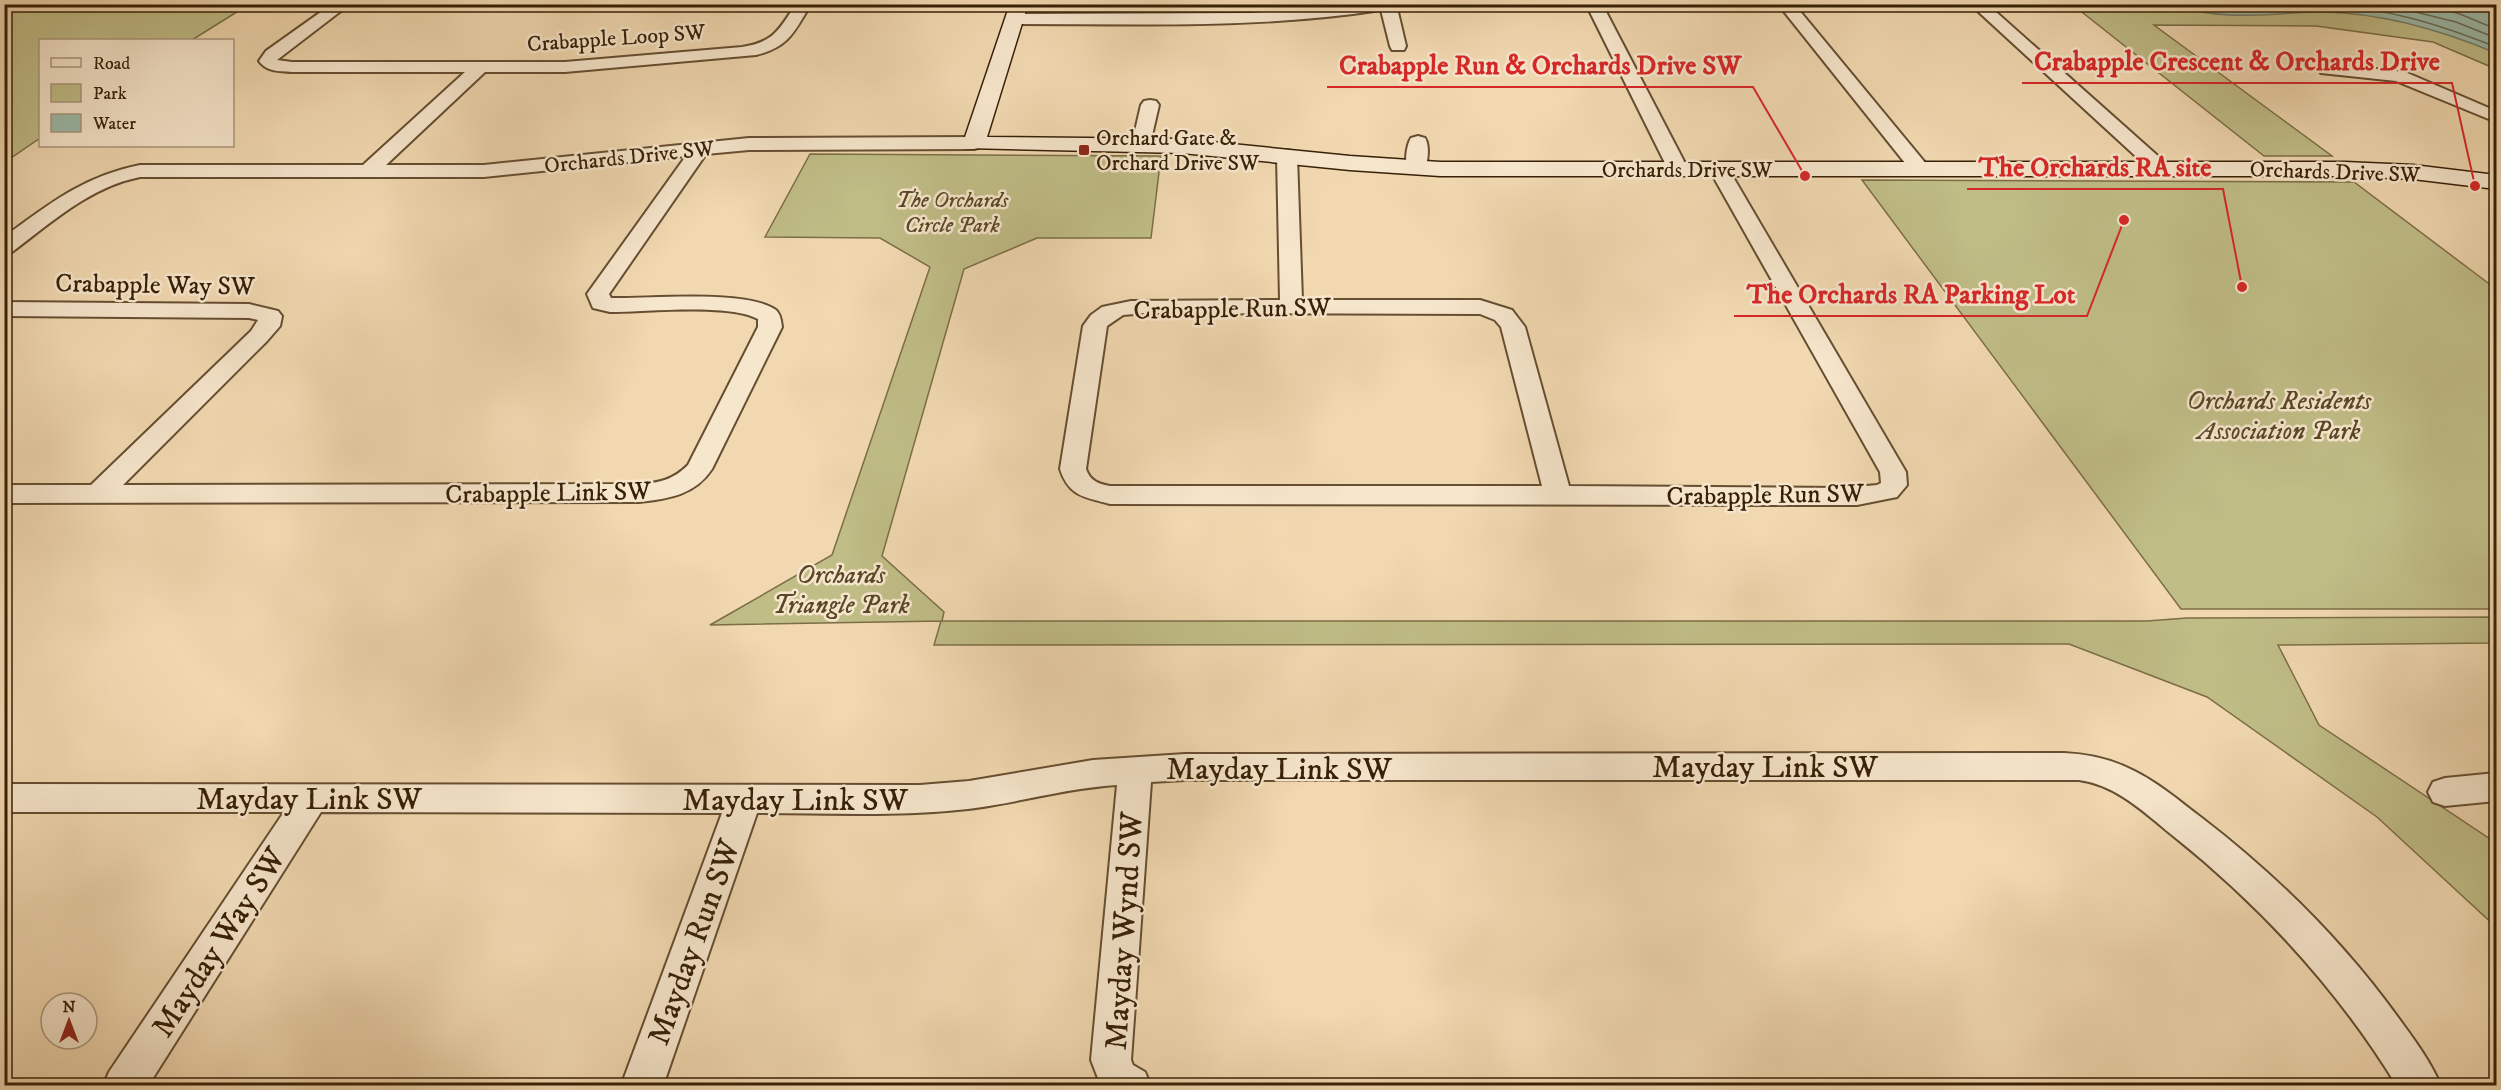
<svg xmlns="http://www.w3.org/2000/svg" width="2501" height="1090" font-family="'IM FELL DW Pica',serif">
<rect width="100%" height="100%" fill="#f1d8b0"/>
<filter id="stains"><feTurbulence type="fractalNoise" baseFrequency=".00333" numOctaves="4"/><feColorMatrix values="0 0 0 0 .2 0 0 0 0 .09 0 0 0 0 .02 0 0 0 .5 -.17"/></filter>
<radialGradient id="worn" r=".72"><stop offset=".6" stop-color="#630" stop-opacity="0"/><stop offset="1" stop-color="#630" stop-opacity=".3"/></radialGradient>
<g fill="#c0bd87" stroke="#7c6e47" stroke-width="1.5">
<path d="M 5,4 L 248,4 L 248,5 L 192,40 L 40,40 L 40,138 L 5,162 Z"/>
<path d="M 2073,5 L 2496,5 L 2496,69 L 2433,42 L 2316,26 L 2154,25 L 2332,156 L 2264,156 Z"/>
<path d="M 810,154 L 1161,156 L 1151,238 L 1037,238 L 964,269 L 882,556 L 944,612 L 942,621 L 2147,621 L 2187,618 L 2496,617 L 2496,643 L 2278,645 L 2319,725 L 2496,843 L 2496,927 L 2377,817 L 2207,697 L 2069,644 L 934,645 L 941,621 L 710,625 L 832,555 L 930,267 L 880,238 L 765,237 Z"/>
<path d="M 1862,180 L 2354,182 L 2496,289 L 2496,609 L 2181,609 Z"/>
</g>
<path fill="#9bbaa8" stroke="#737c68" stroke-width="1.5" d="M 2178,5 L 2488,5 L 2496,7 L 2496,53 C 2441,30 2384,13 2323,12 C 2276,12 2223,23 2178,5 Z"/>
<g fill="none" stroke-linecap="round" stroke-linejoin="round">
<g stroke="#696d58" stroke-width="1.5">
<path d="M 2194,4 C 2237,14 2279,6 2322,6 C 2383,6 2441,25 2496,47"/>
<path d="M 2383,4 L 2456,22 L 2496,38"/>
<path d="M 2426,4 L 2460,14 L 2496,29"/>
</g>
<defs>
<g id="street">
<path d="M 332,4 L 350,4 L 277,60 L 292,62 L 565,62 L 742,47 C 774,42 779,30 796,4 L 811,4 C 794,32 789,47 756,55 L 565,72 L 485,72 L 386,165 L 484,165 L 749,138 L 974,137 L 981,139 L 983,143 L 981,147 L 974,149 L 749,150 L 706,154 L 609,294 L 611,298 C 648,299 747,289 776,310 C 781,315 781,321 782,327 L 712,469 C 695,495 668,499 639,502 L 4,503 L 4,485 L 91,485 L 251,331 L 258,320 L 249,318 L 4,316 L 4,302 L 249,304 L 278,311 L 282,316 L 280,326 L 267,341 L 123,485 L 639,484 C 659,483 673,480 688,465 L 758,327 L 758,319 C 728,303 647,312 610,312 L 593,308 L 587,294 L 686,156 L 484,177 L 140,177 C 90,187 52,222 12,252 L 4,253 L 4,237 C 49,204 84,176 140,165 L 363,165 L 465,72 L 292,72 C 279,71 267,72 259,61 L 266,51 Z"/>
<path d="M 1358,4 L 1400,4 L 1397,8 L 1406,46 L 1404,50 L 1392,50 L 1390,46 L 1381,10 C 1260,29 1137,24 1015,24 L 1007,19 L 1015,14 L 1252,13 Z"/>
<path d="M 1586,4 L 1602,4 L 1688,169 L 1685,173 L 1671,173 L 1668,169 Z"/>
<path d="M 1778,4 L 1794,4 L 1927,165 L 1930,169 L 1927,173 L 1913,173 Z"/>
<path d="M 1970,4 L 1987,4 L 2168,165 L 2171,169 L 2168,173 L 2154,173 Z"/>
<path d="M 2327,64 L 2405,72 L 2496,111 L 2496,122 L 2396,81 L 2321,73 L 2318,69 L 2321,65 Z"/>
<path d="M 1150,100 L 1156,101 L 1159,105 L 1150,144 L 1148,148 L 1134,148 L 1132,144 L 1141,105 L 1144,101 Z"/>
<path d="M 1418,136 L 1425,138 C 1430,146 1428,165 1423,172 L 1409,172 C 1404,165 1406,146 1411,138 Z"/>
<path d="M 1287,150 L 1294,152 L 1297,156 L 1302,300 L 1480,300 L 1512,310 L 1525,327 L 1569,486 L 1845,488 L 1877,485 L 1881,483 L 1880,472 L 1709,169 L 1712,165 L 1726,165 L 1906,472 L 1907,485 L 1897,497 L 1857,505 L 1110,504 C 1085,497 1069,497 1060,469 L 1083,326 L 1091,315 L 1102,307 L 1131,301 L 1280,300 L 1277,156 L 1280,152 ZM 1146,313 L 1480,314 L 1495,320 L 1501,327 L 1542,486 L 1110,486 C 1099,484 1090,481 1086,469 L 1107,326 L 1123,315 Z"/>
<path d="M 2064,753 C 2086,754 2106,758 2126,767 C 2154,779 2178,800 2202,818 C 2276,875 2342,940 2397,1016 C 2413,1038 2430,1060 2441,1086 L 2397,1086 C 2337,988 2261,906 2172,835 C 2144,812 2116,785 2079,780 L 1185,780 L 1151,782 L 1131,1060 L 1133,1065 L 1145,1072 L 1151,1086 L 1101,1086 L 1091,1060 L 1117,785 C 1066,788 1018,803 968,809 C 898,817 827,813 757,813 L 663,1086 L 621,1086 L 722,813 L 321,812 L 148,1086 L 103,1086 L 109,1072 L 284,812 L 4,812 L 4,784 L 920,785 L 969,781 L 1093,760 L 1185,754 Z"/>
<path d="M 2496,773 L 2496,801 L 2445,806 L 2433,802 L 2428,792 L 2433,782 L 2445,778 Z"/>
</g>
<path id="secondary" d="M 1010,4 L 1028,4 L 987,137 L 1182,139 L 1350,156 L 1440,162 L 2345,162 L 2413,165 L 2496,175 L 2496,189 L 2413,179 L 2345,176 L 1440,176 L 1350,170 L 1182,153 L 966,148 L 963,143 Z"/>
</defs>
<use href="#street" stroke="#664e31" stroke-width="4"/>
<use href="#secondary" stroke="#372007" stroke-width="3"/>
<use href="#street" fill="#f6e6cc" fill-rule="evenodd"/>
<use href="#secondary" fill="#f6e6cc" fill-rule="evenodd"/>
</g>
<rect fill="#8f2418" stroke="#f6e6cc" stroke-width="2" x="1078" y="144" width="12" height="12" rx="3"/>
<g text-anchor="middle" stroke-width="5" stroke-linejoin="round" paint-order="stroke">
<g font-size="22" fill="#372007" stroke="#f6e6cc">
<text transform="translate(616 37) rotate(-4)" y="8">Crabapple Loop SW</text>
<text transform="translate(629 156) rotate(-6)" y="8">Orchards Drive SW</text>
<text x="1687" y="177">Orchards Drive SW</text>
<text transform="translate(2335 171) rotate(2)" y="8">Orchards Drive SW</text>
</g>
<g font-size="22" fill="#372007" stroke="#f6e6cc" text-anchor="start">
<text x="1096" y="145">Orchard Gate &amp;<tspan x="1096" dy="25">Orchard Drive SW</tspan></text>
</g>
<g font-size="22" font-style="italic" fill="#594727" stroke="#f6e6cc">
<text x="952" y="207">The Orchards<tspan x="952" dy="25">Circle Park</tspan></text>
</g>
<g font-size="26" fill="#372007" stroke="#f6e6cc">
<text transform="translate(155 284) rotate(1)" y="9">Crabapple Way SW</text>
<text transform="translate(1232 308) rotate(-1)" y="9">Crabapple Run SW</text>
<text transform="translate(548 492) rotate(-1)" y="9">Crabapple Link SW</text>
<text transform="translate(1765 494) rotate(-1)" y="9">Crabapple Run SW</text>
</g>
<g font-size="26" font-style="italic" fill="#594727" stroke="#f6e6cc">
<text x="2279" y="409">Orchards Residents<tspan x="2279" dy="30">Association Park</tspan></text>
<text x="841" y="583">Orchards<tspan x="841" dy="30">Triangle Park</tspan></text>
</g>
<g font-size="32" fill="#372007" stroke="#f6e6cc">
<text x="1765" y="777">Mayday Link SW</text>
<text x="1279" y="779">Mayday Link SW</text>
<text x="309" y="809">Mayday Link SW</text>
<text x="795" y="810">Mayday Link SW</text>
<text transform="translate(1123 931) rotate(-86)" y="11">Mayday Wynd SW</text>
<text transform="translate(218 942) rotate(-57)" y="11">Mayday Way SW</text>
<text transform="translate(693 942) rotate(-70)" y="11">Mayday Run SW</text>
</g>
</g>
<path fill="none" stroke="#d62828" stroke-width="2" d="M2475 186L2452 83H2022M1805 176L1753 87H1327M2242 287L2223 189H1967M2124 220L2087 316H1734"/>
<g fill="#d62828" stroke="#f6e6cc" stroke-width="2">
<circle cx="2475" cy="186" r="6"/>
<circle cx="1805" cy="176" r="6"/>
<circle cx="2242" cy="287" r="6"/>
<circle cx="2124" cy="220" r="6"/>
</g>
<g font-size="27" text-anchor="middle" font-weight="bold" fill="#d62828" stroke="#f6e6cc" stroke-width="5" stroke-linejoin="round" paint-order="stroke">
<text x="2237" y="70">Crabapple Crescent &amp; Orchards Drive</text>
<text x="1540" y="74">Crabapple Run &amp; Orchards Drive SW</text>
<text x="2095" y="176">The Orchards RA site</text>
<text x="1911" y="303">The Orchards RA Parking Lot</text>
</g>
<rect width="2501" height="1090" fill="none" stroke="#f1d8b0" stroke-width="24"/>
<rect x="6" y="6" width="2489" height="1078" fill="none" stroke="#372007" stroke-width="3"/>
<rect x="12" y="12" width="2477" height="1066" fill="none" stroke="#372007" stroke-width="1.5"/>
<rect x="39" y="39" width="195" height="108" fill="#f6e6cc" stroke="#aa977d" stroke-width="1.5"/>
<rect x="51" y="58" width="30" height="9" fill="#f6e6cc" stroke="#aa977d" stroke-width="1.5"/>
<text x="93" y="69" font-size="18" fill="#372007">Road</text>
<rect x="51" y="84" width="30" height="18" fill="#c0bd87" stroke="#aa977d" stroke-width="1.5"/>
<text x="93" y="99" font-size="18" fill="#372007">Park</text>
<rect x="51" y="114" width="30" height="18" fill="#9bbaa8" stroke="#aa977d" stroke-width="1.5"/>
<text x="93" y="129" font-size="18" fill="#372007">Water</text>
<g transform="translate(69 1021)"><circle r="28" fill="#f6e6cc" stroke="#aa977d" stroke-width="1.5"/>
<path d="M0-4.5L10 22L0 15L-10 22Z" fill="#8f2418"/>
<text y="-9" font-size="16" font-weight="bold" text-anchor="middle" fill="#372007">N</text>
</g>
<rect width="100%" height="100%" filter="url(#stains)"/>
<rect width="100%" height="100%" fill="url(#worn)"/>
</svg>
